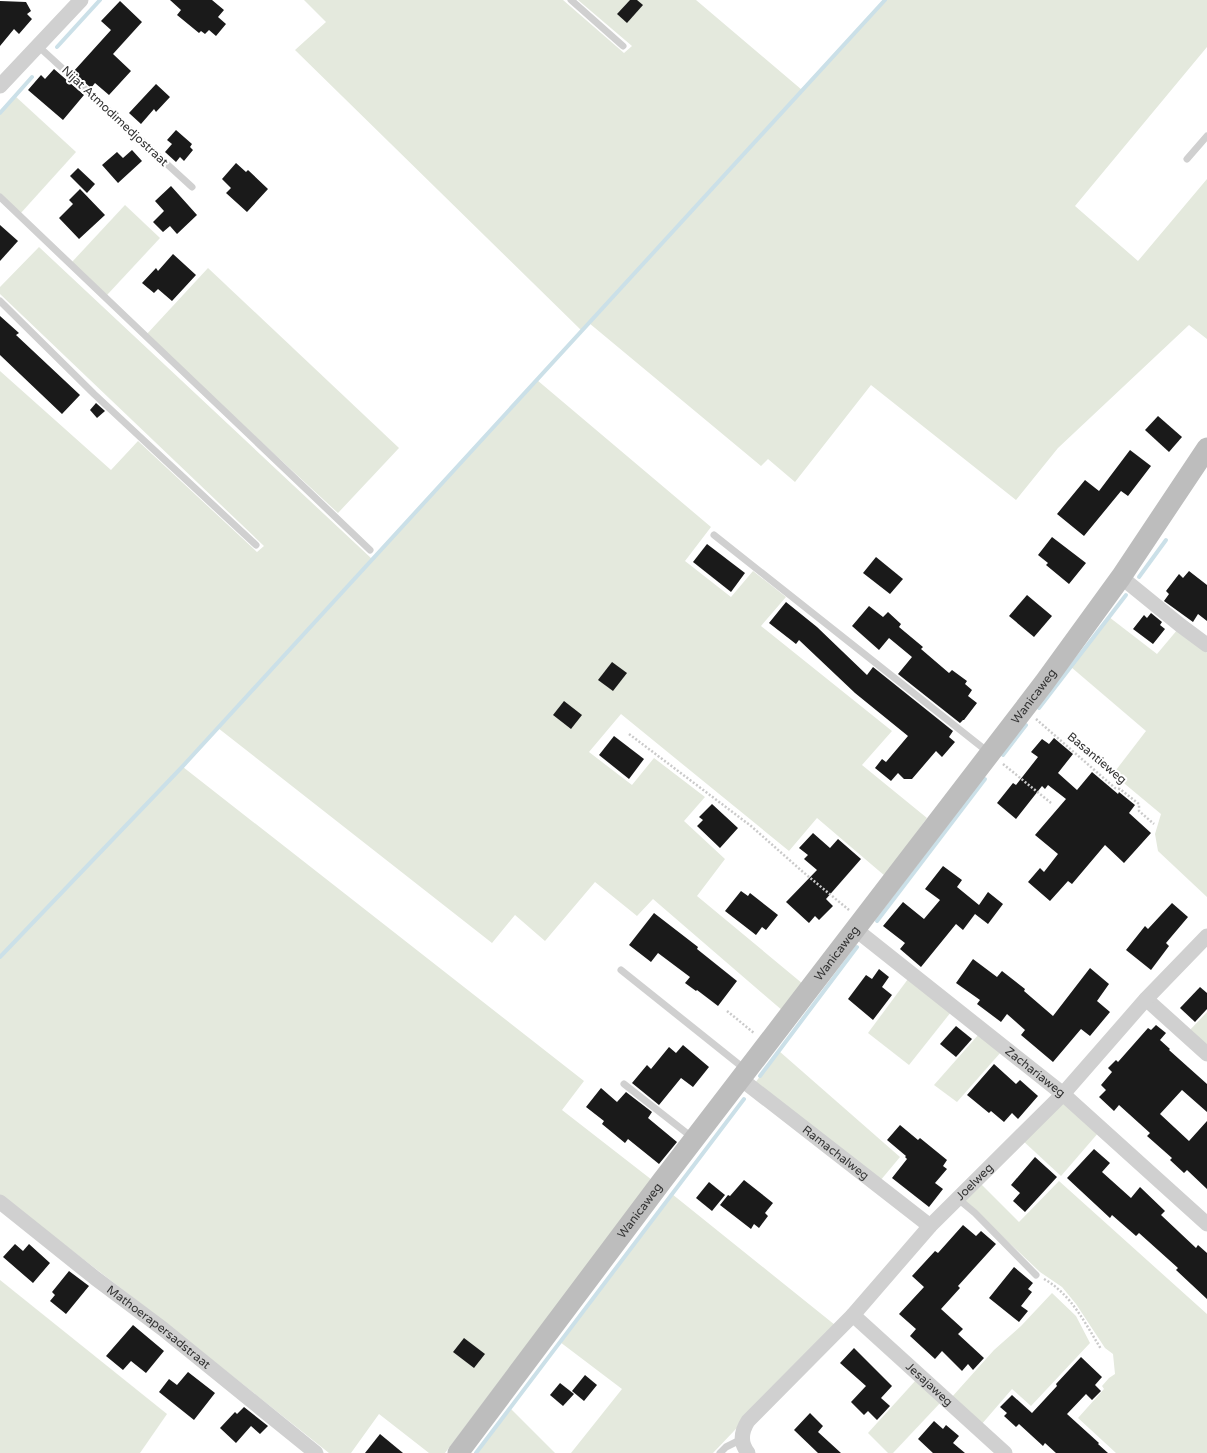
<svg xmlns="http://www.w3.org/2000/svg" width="1207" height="1453" font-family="'Varela Round',sans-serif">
<rect width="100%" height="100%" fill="#fff"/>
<g fill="#e4e9dd">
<path d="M 304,0 L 563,0 L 624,53 L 632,46 L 578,0 L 696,0 L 802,90 L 885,0 L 1207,0 L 1207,47 L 1075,206 L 1138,261 L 1207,179 L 1207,339 L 1189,325 L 1058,448 L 1016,500 L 871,385 L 795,482 L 768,459 L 761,466 L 589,323 L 582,331 L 295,50 L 326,22 Z"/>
<path d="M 15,96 L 76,152 L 20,214 L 0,195 L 0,113 Z"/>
<path d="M 125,205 L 160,238 L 107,295 L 72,262 Z"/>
<path d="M 39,247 L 372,559 L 537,380 L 711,527 L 685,561 L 731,597 L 753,571 L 786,597 L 761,626 L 892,731 L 862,765 L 927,818 L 885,876 L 817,818 L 789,851 L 621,714 L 589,752 L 632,785 L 654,758 L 705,797 L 684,821 L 725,859 L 697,896 L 803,984 L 783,1011 L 653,899 L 637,916 L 595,882 L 545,941 L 515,915 L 492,943 L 218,728 L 183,767 L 584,1081 L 562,1110 L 652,1180 L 445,1453 L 429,1453 L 379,1414 L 351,1453 L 329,1453 L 166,1323 L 0,1195 L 0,371 L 111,470 L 138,441 L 257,552 L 264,546 L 0,294 L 0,287 Z"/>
<path d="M 208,268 L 399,448 L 338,513 L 146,335 Z"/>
<path d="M 1109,617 L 1157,654 L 1178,629 L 1207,653 L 1207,897 L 1158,851 L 1155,834 L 1161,814 L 1113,774 L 1146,731 L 1071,667 Z"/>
<path d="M 908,979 L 951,1012 L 909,1065 L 868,1033 Z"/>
<path d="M 1207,1012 L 1207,1047 L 1189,1031 Z"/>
<path d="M 979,1034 L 1001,1052 L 957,1102 L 934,1085 Z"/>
<path d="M 779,1051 L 900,1157 L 880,1181 L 755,1083 Z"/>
<path d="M 1066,1103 L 1099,1132 L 1061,1176 L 1021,1139 L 1053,1105 Z"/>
<path d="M 1059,1181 L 1207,1314 L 1207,1453 L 1116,1453 L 1078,1418 L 1104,1389 L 1102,1386 L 1109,1378 L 1115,1374 L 1113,1354 L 1105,1348 L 1076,1304 L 1062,1287 L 1040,1272 L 964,1200 L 979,1182 L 1019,1222 Z"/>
<path d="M 672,1194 L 835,1325 L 713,1453 L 571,1453 L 622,1389 L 560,1342 Z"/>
<path d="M 0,1280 L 167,1414 L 140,1453 L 0,1453 Z"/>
<path d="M 1052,1293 L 1076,1316 L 1090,1343 L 1031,1406 L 1012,1389 L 981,1425 L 951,1398 L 994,1350 L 1021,1326 Z"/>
<path d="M 916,1380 L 941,1402 L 893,1453 L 888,1453 L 868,1433 Z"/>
<path d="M 510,1408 L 555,1453 L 476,1453 Z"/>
</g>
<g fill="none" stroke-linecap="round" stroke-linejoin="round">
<g stroke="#cbe0e8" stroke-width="4">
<path d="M 57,47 L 100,0"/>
<path d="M 0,113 L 32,77"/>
<path d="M 1139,577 L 1166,540"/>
<path d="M 1039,708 L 1126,595"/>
<path d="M 1003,755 L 1026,725"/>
<path d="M 877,921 L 985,779"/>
<path d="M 0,957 L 182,767 L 885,0"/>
<path d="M 760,1076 L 857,947"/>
<path d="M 476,1453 L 744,1099"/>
</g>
</g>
<g fill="#1a1a1a">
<path d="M 170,0 L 212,0 L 224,10 L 218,17 L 226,24 L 216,36 L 209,30 L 205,34 L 201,31 L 199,33 L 177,15 L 181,10 Z"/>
<path d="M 630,0 L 637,0 L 643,5 L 627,23 L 617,14 Z"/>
<path d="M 0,1 L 26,2 L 31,11 L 27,14 L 32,19 L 19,34 L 14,29 L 0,46 Z"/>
<path d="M 120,1 L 142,22 L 113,54 L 131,71 L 109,95 L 95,83 L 91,88 L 73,72 L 111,30 L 101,21 Z"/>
<path d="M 54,69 L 84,95 L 63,120 L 28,90 L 41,75 L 45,79 Z"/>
<path d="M 156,84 L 170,97 L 156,112 L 154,109 L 141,124 L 129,113 Z"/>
<path d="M 176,130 L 192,144 L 190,147 L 193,150 L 184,161 L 180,157 L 176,162 L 165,152 L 172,144 L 167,140 Z"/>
<path d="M 132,150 L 142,161 L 118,183 L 102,165 L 117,152 L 123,158 Z"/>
<path d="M 236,163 L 246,172 L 248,170 L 268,189 L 247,212 L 226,193 L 231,188 L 222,179 Z"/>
<path d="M 78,168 L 95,184 L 87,193 L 70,176 Z"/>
<path d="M 171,186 L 197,215 L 177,234 L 170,226 L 163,232 L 153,222 L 164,211 L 155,201 Z"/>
<path d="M 80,189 L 105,215 L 79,239 L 59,218 L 73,204 L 69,200 Z"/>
<path d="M 0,225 L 18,241 L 0,261 Z"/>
<path d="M 173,254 L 196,275 L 172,301 L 158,289 L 154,293 L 142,283 L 156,268 L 158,271 Z"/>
<path d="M 0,316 L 19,333 L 16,335 L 80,395 L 62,414 L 0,355 Z"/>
<path d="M 96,403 L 105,411 L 97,418 L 90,410 Z"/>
<path d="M 1158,416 L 1182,437 L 1169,452 L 1145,430 Z"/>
<path d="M 1130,450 L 1151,466 L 1128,496 L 1121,491 L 1084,536 L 1057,514 L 1085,480 L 1099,491 Z"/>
<path d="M 1052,537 L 1086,563 L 1069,584 L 1046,565 L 1048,563 L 1038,555 Z"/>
<path d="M 707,544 L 745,573 L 731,592 L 693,562 Z"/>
<path d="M 876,557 L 903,579 L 890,594 L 863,573 Z"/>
<path d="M 1189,571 L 1207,585 L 1207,621 L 1198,614 L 1193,622 L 1164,601 L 1169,594 L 1166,591 L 1179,574 L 1183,578 Z"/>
<path d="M 1027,595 L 1052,616 L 1034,637 L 1009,616 Z"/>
<path d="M 786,602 L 817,627 L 867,675 L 873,667 L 953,731 L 949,737 L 955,742 L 942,757 L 936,751 L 912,779 L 904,779 L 898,773 L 891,781 L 875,768 L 882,759 L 886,762 L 908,736 L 855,693 L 799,640 L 796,644 L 769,623 Z"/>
<path d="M 869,606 L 883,617 L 888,612 L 901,624 L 899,627 L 923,647 L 921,649 L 949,673 L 952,670 L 967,681 L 965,684 L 972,690 L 968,696 L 977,703 L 964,720 L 963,720 L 960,723 L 898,674 L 912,657 L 889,638 L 879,650 L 852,626 Z"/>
<path d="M 1151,613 L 1162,622 L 1160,625 L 1165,629 L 1153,644 L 1133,629 L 1144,615 L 1147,618 Z"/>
<path d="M 612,662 L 627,673 L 613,691 L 598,680 Z"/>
<path d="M 564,701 L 582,715 L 571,729 L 553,715 Z"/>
<path d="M 614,736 L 644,759 L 629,779 L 599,755 Z"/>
<path d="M 1054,738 L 1073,754 L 1058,773 L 1077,790 L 1092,772 L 1118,794 L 1119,792 L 1135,805 L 1129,813 L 1151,833 L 1124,863 L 1105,845 L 1072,884 L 1068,881 L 1050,901 L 1028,882 L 1040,868 L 1044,872 L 1058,854 L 1035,835 L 1066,799 L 1048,785 L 1045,789 L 1042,786 L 1016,819 L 997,803 L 1013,783 L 1016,785 L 1038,757 L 1031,752 L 1042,739 L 1049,744 Z"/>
<path d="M 712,804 L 738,828 L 720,848 L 697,826 L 703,820 L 699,817 Z"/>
<path d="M 813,833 L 830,848 L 838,839 L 861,859 L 826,899 L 833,906 L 819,920 L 815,916 L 809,923 L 786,902 L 817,870 L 804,859 L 808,855 L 799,848 Z"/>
<path d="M 943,866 L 962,880 L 957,887 L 979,905 L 988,892 L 1003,904 L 988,924 L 975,914 L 963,930 L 956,924 L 921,967 L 900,949 L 905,943 L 883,926 L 903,902 L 924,919 L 940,900 L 925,889 Z"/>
<path d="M 741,891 L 748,896 L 750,893 L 778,915 L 766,930 L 762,927 L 756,935 L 725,911 Z"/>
<path d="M 1172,903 L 1188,917 L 1166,943 L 1169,946 L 1151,970 L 1126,950 L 1145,926 L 1148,929 Z"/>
<path d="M 654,913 L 698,947 L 697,949 L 737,981 L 718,1006 L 697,990 L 696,991 L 685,983 L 690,977 L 658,953 L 651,962 L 629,945 Z"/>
<path d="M 973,959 L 997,977 L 1002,971 L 1025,989 L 1024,991 L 1053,1016 L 1090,968 L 1109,984 L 1097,1001 L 1110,1012 L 1090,1036 L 1081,1029 L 1053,1062 L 1021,1035 L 1025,1030 L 1007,1014 L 1001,1022 L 977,1004 L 980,1000 L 956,983 Z"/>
<path d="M 879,969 L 889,977 L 882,987 L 892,995 L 873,1020 L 848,999 L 866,975 L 872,979 Z"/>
<path d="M 1200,987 L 1207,993 L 1207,1009 L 1195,1022 L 1180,1008 Z"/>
<path d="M 1156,1025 L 1166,1033 L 1160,1040 L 1170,1049 L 1169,1050 L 1207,1084 L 1207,1112 L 1182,1090 L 1160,1114 L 1189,1141 L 1207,1121 L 1207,1189 L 1187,1170 L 1184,1173 L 1170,1160 L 1172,1158 L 1147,1136 L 1150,1133 L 1119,1105 L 1114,1111 L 1099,1097 L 1106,1090 L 1101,1085 L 1112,1072 L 1108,1068 L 1116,1060 L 1118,1062 L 1148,1028 L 1151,1030 Z"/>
<path d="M 956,1026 L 972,1039 L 956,1057 L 940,1044 Z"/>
<path d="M 683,1045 L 709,1067 L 693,1087 L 681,1078 L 659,1105 L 632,1083 L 647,1065 L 651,1069 L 669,1047 L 676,1053 Z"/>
<path d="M 994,1064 L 1016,1084 L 1020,1080 L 1038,1096 L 1018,1119 L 1012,1113 L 1004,1122 L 991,1111 L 989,1113 L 967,1095 Z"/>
<path d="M 601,1088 L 617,1102 L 626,1092 L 652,1112 L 648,1118 L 677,1142 L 659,1164 L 628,1139 L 625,1143 L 602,1124 L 604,1121 L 586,1107 Z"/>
<path d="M 900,1125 L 918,1140 L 920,1138 L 947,1160 L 943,1166 L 947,1169 L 935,1183 L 943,1189 L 929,1207 L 892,1178 L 907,1159 L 905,1157 L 906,1156 L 887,1140 Z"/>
<path d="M 1094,1149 L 1110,1163 L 1102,1172 L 1131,1198 L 1140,1187 L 1165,1211 L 1161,1215 L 1196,1248 L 1198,1245 L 1207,1253 L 1207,1299 L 1176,1270 L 1178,1268 L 1139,1233 L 1136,1236 L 1112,1215 L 1110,1218 L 1067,1178 Z"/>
<path d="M 1035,1157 L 1057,1177 L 1025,1212 L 1013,1201 L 1020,1193 L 1011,1185 Z"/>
<path d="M 744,1180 L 773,1203 L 765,1213 L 768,1216 L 759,1228 L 754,1224 L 751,1229 L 720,1205 L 728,1195 L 730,1196 Z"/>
<path d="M 709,1182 L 725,1195 L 712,1211 L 696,1198 Z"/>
<path d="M 963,1225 L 976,1236 L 981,1231 L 996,1244 L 958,1286 L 960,1288 L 941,1309 L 963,1329 L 958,1334 L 984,1358 L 973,1370 L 968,1364 L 962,1371 L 942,1351 L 935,1359 L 910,1336 L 916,1329 L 899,1314 L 924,1287 L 912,1276 L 935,1251 L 938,1253 Z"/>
<path d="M 15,1244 L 23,1251 L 29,1244 L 50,1263 L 33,1283 L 3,1257 Z"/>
<path d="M 1014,1267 L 1033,1283 L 1028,1289 L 1032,1292 L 1021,1306 L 1028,1311 L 1019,1322 L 989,1298 Z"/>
<path d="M 69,1271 L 89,1286 L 66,1314 L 50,1301 L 55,1295 L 52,1292 Z"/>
<path d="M 133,1325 L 164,1351 L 146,1373 L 131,1361 L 123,1370 L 106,1356 Z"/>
<path d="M 464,1338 L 485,1354 L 474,1368 L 453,1352 Z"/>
<path d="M 854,1348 L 892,1386 L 881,1398 L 890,1406 L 877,1420 L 868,1411 L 864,1415 L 851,1402 L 866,1386 L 840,1363 Z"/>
<path d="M 1081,1357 L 1102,1377 L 1095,1385 L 1101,1391 L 1092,1400 L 1086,1394 L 1067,1414 L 1099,1443 L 1098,1444 L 1108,1453 L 1056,1453 L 1045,1443 L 1043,1446 L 1019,1424 L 1016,1427 L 1004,1416 L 1007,1413 L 1000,1407 L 1012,1395 L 1032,1413 L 1057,1386 L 1056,1384 Z"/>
<path d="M 188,1372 L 215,1393 L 194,1420 L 159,1392 L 169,1379 L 177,1385 Z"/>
<path d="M 585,1375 L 597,1385 L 584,1401 L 572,1391 Z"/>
<path d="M 560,1383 L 574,1394 L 563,1406 L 550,1395 Z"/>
<path d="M 244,1407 L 268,1426 L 260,1434 L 251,1426 L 236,1443 L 220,1428 L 235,1412 L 237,1414 Z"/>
<path d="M 810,1413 L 823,1426 L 818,1432 L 841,1453 L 818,1453 L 794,1430 Z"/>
<path d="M 934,1421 L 943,1429 L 946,1425 L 959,1436 L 953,1443 L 965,1453 L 933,1453 L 918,1439 Z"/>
<path d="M 380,1434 L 403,1453 L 365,1453 Z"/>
</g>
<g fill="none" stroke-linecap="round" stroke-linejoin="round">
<g stroke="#cacaca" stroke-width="2.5" stroke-dasharray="2 2" stroke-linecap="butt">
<path d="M 1036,719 L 1115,788 L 1120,789 L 1139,804 L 1139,811 L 1154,824"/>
<path d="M 629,734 L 751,826 L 803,872 L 849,910"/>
<path d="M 1003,764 L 1051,803"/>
<path d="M 727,1011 L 754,1033"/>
<path d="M 1044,1279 C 1071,1294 1085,1323 1101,1349"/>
</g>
<g stroke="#d0d0d0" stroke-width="7">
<path d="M 571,0 L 623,46"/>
<path d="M 38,46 L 192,187"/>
<path d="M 1187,159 L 1207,136"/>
<path d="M 0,197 L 370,550"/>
<path d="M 0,301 L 94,394 L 256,545"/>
<path d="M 714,535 L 988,752"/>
<path d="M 621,970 L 746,1070"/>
<path d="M 624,1084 L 693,1138"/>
<path d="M 957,1198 L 975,1213 L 1036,1275"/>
<path d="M 720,1453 L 726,1447 L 742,1439"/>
</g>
<g stroke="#d0d0d0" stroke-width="15">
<path d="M 0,86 L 81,0"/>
<path d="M 1121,577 L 1180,625 L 1207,645"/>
<path id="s1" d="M 855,929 L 1063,1094 L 1207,1224"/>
<path d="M 1146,999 L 1207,1054"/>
<path id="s2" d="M 741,1079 L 930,1226"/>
<path id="s3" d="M 0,1202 L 95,1278 L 163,1329 L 316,1453"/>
<path id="s4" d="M 853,1315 L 1005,1453"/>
<path id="s5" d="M 748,1453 C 740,1443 741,1432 748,1421 L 853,1315 L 930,1226 L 1063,1094 L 1146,999 L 1207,936"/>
</g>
<path stroke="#bdbdbd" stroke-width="21" id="s6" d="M 458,1453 L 662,1181 L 1044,683 L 1121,577 L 1207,448"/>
</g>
<g text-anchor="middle" stroke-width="4" stroke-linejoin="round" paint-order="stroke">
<g font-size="12" fill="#333" stroke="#fff">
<text transform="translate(115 116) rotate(43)" y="4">Nijat Atmodimedjostraat</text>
<text dy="4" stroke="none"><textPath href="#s6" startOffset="951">Wanicaweg</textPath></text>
<text transform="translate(1097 758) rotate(40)" y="4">Basantieweg</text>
<text dy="4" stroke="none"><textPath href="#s6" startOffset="627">Wanicaweg</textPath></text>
<text dy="4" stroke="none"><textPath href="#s1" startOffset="230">Zachariaweg</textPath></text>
<text dy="4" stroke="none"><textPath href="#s2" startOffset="120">Ramachalweg</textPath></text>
<text dy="4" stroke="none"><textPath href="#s5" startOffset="364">Joelweg</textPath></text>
<text dy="4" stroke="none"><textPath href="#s6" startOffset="303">Wanicaweg</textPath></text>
<text dy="4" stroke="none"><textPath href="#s3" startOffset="202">Mathoerapersadstraat</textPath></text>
<text dy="4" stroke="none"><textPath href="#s4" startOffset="103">Jesajaweg</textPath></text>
</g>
</g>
</svg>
